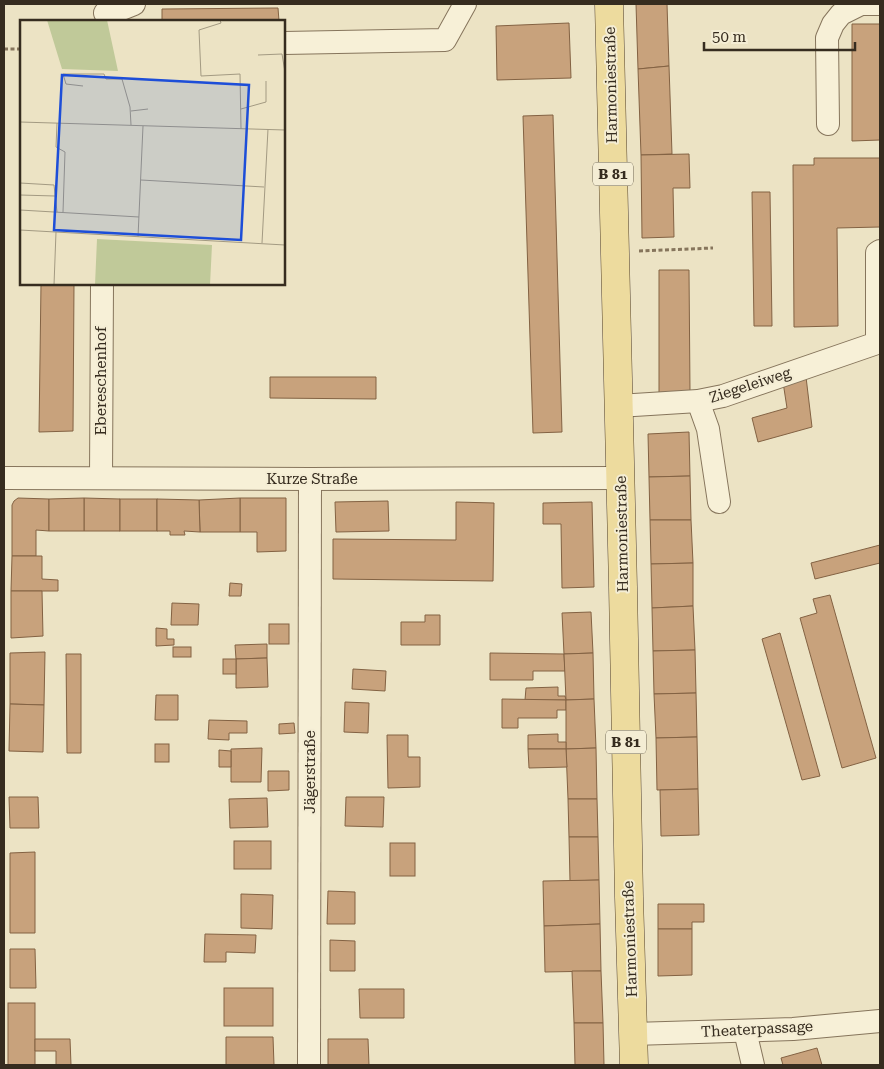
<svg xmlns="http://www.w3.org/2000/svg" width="884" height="1069" font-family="'Roboto Serif',serif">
<rect width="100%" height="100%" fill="#ece3c4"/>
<g fill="#c8a27c" stroke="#836243">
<path d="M 636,4 L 667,4 L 669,66 L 638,69 Z"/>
<path d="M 278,8 L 279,21 L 162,21 L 162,9 Z"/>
<path d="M 569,23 L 571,78 L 497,80 L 496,26 Z"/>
<path d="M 852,24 L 880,24 L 880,140 L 852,141 Z"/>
<path d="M 669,66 L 672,154 L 641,155 L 638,69 Z"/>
<path d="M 553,115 L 562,432 L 533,433 L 523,116 Z"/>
<path d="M 689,154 L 690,188 L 673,188 L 674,237 L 642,238 L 641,155 Z"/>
<path d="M 814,158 L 880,158 L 880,227 L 837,228 L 838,326 L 794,327 L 793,165 L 814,165 Z"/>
<path d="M 752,192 L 770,192 L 772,326 L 754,326 Z"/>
<path d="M 659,270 L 689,270 L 690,392 L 659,393 Z"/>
<path d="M 41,284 L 74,284 L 73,431 L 39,432 Z"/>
<path d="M 270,377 L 376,377 L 376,399 L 270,398 Z"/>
<path d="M 806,377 L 812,427 L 758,442 L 752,418 L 787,408 L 783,382 Z"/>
<path d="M 689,432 L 690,476 L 649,477 L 648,434 Z"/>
<path d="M 690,476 L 691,520 L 650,520 L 649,477 Z"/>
<path d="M 18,498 L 49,499 L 49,531 L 36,530 L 36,556 L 12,556 L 12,505 L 14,501 Z"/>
<path d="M 84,498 L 120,499 L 120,531 L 84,531 Z"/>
<path d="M 84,498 L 84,531 L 49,531 L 49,499 Z"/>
<path d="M 240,498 L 286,498 L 286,551 L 257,552 L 257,532 L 240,532 Z"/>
<path d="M 240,498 L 240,532 L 200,532 L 199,500 Z"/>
<rect x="120" y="499" width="37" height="32"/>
<path d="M 157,499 L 199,500 L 200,532 L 184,531 L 185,535 L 170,535 L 170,531 L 157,531 Z"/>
<path d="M 388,501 L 389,531 L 336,532 L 335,502 Z"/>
<path d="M 456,502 L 494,503 L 493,581 L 333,579 L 333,539 L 456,540 Z"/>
<path d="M 592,502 L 594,587 L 562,588 L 561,524 L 543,524 L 543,503 Z"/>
<path d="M 650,520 L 691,520 L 693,563 L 651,564 Z"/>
<path d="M 880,545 L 880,563 L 815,579 L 811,563 Z"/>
<path d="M 12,556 L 42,556 L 42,579 L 58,580 L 58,591 L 11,591 Z"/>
<path d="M 693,563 L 693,606 L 652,608 L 651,564 Z"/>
<path d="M 230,583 L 242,584 L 241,596 L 229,596 Z"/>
<path d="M 11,591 L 42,591 L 43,636 L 11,638 Z"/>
<path d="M 830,595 L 876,758 L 842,768 L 800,618 L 817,613 L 813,599 Z"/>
<path d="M 172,603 L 199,604 L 198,625 L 171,625 Z"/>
<path d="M 693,606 L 695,650 L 653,651 L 652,608 Z"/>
<path d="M 591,612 L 593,653 L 564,654 L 562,613 Z"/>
<path d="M 425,615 L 440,615 L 440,645 L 401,645 L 401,622 L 425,622 Z"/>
<rect x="269" y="624" width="20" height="20"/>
<path d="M 156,628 L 167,629 L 167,639 L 174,639 L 174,645 L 156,646 Z"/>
<path d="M 780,633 L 820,776 L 802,780 L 762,639 Z"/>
<path d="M 267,644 L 267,658 L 236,659 L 235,645 Z"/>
<rect x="173" y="647" width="18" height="10"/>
<path d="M 695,650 L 696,693 L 654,694 L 653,651 Z"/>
<path d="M 45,652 L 44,705 L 10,704 L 10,653 Z"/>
<path d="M 490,653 L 564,654 L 565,671 L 533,671 L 533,680 L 490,680 Z"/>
<path d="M 593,653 L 594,699 L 566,700 L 564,654 Z"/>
<path d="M 66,654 L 81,654 L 81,753 L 67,753 Z"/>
<path d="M 267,658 L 268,687 L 236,688 L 236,659 Z"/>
<rect x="223" y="659" width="13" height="15"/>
<path d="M 353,669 L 386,671 L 385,691 L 352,689 Z"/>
<path d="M 558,687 L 558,696 L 565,696 L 566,700 L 525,700 L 526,688 Z"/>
<path d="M 696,693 L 697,737 L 656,738 L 654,694 Z"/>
<path d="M 156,695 L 178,695 L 178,720 L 155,720 Z"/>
<path d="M 502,699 L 566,700 L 566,710 L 557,710 L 557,718 L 518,718 L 518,728 L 502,728 Z"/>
<path d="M 594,699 L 596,748 L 566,749 L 566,700 Z"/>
<path d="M 345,702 L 369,703 L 368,733 L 344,732 Z"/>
<path d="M 10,704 L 44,705 L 43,752 L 9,751 Z"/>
<path d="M 209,720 L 247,721 L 247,733 L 229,733 L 229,740 L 208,739 Z"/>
<path d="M 294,723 L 295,733 L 279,734 L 279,724 Z"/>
<path d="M 558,734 L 558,742 L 566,742 L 566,749 L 528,749 L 528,735 Z"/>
<path d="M 387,735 L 408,735 L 408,757 L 420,757 L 420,787 L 388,788 Z"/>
<path d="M 697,737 L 698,789 L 657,790 L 656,738 Z"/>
<rect x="155" y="744" width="14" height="18"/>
<path d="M 262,748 L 261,782 L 231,782 L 231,749 Z"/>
<path d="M 596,748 L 597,799 L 568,799 L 566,749 Z"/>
<path d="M 528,749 L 566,749 L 567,767 L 529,768 Z"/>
<path d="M 219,750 L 231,751 L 231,767 L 219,767 Z"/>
<path d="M 268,771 L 289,771 L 289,790 L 268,791 Z"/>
<path d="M 698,789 L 699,835 L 661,836 L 660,790 Z"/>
<path d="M 9,797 L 38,797 L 39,828 L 10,828 Z"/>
<path d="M 346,797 L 384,797 L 383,827 L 345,826 Z"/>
<path d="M 267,798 L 268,827 L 230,828 L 229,799 Z"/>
<path d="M 568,799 L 597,799 L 598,837 L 569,837 Z"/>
<path d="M 569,837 L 598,837 L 599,880 L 570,881 Z"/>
<rect x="234" y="841" width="37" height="28"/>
<rect x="390" y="843" width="25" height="33"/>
<path d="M 35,852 L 35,933 L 10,933 L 10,853 Z"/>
<path d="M 599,880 L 600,924 L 544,926 L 543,881 Z"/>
<path d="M 328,891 L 355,892 L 355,924 L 327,924 Z"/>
<path d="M 241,894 L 273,895 L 272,929 L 241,928 Z"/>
<path d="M 658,904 L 704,904 L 704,922 L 692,922 L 692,929 L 658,929 Z"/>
<path d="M 600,924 L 601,971 L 545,972 L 544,926 Z"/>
<path d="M 658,929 L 692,929 L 692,975 L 658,976 Z"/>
<path d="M 205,934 L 256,935 L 255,953 L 226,952 L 226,962 L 204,962 Z"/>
<path d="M 330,940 L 355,941 L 355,971 L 330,971 Z"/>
<path d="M 10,949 L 35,949 L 36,988 L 10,988 Z"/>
<path d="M 572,971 L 601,971 L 603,1023 L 574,1023 Z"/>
<rect x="224" y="988" width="49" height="38"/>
<path d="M 359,989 L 404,989 L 404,1018 L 360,1018 Z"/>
<rect x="8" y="1003" width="27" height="62"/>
<path d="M 574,1023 L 603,1023 L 604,1065 L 575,1065 Z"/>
<path d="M 226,1037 L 273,1037 L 274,1065 L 226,1065 Z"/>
<path d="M 35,1039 L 70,1039 L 71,1065 L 56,1065 L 56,1051 L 35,1051 Z"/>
<path d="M 328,1039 L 368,1039 L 369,1065 L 328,1065 Z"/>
<path d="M 817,1048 L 822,1065 L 783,1065 L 781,1058 Z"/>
</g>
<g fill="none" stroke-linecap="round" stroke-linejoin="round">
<defs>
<g id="minor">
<path d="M 105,13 L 119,10 L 134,4"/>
<path d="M 284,43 L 445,40 L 465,4"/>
<path d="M 828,124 L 827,38 L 833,24 L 841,14 L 861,4 L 880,4"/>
<path d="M 698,401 L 708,429 L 719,502"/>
<path d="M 618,406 L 698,401 L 723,396 L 877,343 L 877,253 L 880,251"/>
<path d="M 4,478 L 310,479 L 620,478"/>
<path d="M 101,478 L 102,284"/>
<path d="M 745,1031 L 753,1065"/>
<path d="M 633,1034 L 793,1029 L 880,1021"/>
<path d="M 309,1065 L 310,479"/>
</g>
<path id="major" d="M 609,4 L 623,587 L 629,897 L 634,1065"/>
</defs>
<use href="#minor" stroke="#86755c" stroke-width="24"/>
<use href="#major" stroke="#544330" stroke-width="29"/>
<g stroke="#86755c" stroke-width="3" stroke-dasharray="4 2.5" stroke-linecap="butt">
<path d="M 4,49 L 21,49"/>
<path d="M 639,251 L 713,248"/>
</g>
<use href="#minor" stroke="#f7f0d7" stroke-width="22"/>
<use href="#major" stroke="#eddb9e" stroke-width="28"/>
</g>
<g text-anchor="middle" stroke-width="4" stroke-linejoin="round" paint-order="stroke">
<g fill="#f4edd4" stroke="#6f6655" stroke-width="1">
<rect x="593" y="162.5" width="40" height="23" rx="4"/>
<rect x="606" y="730.5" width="40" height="23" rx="4"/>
</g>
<g font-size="14" font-weight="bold" fill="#362c1f">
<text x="613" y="179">B 81</text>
<text x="626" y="747">B 81</text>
</g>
<g font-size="15" fill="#362c1f" stroke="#f4edd4">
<text transform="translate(611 85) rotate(-91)" y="5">Harmoniestraße</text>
<text transform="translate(101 381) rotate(-90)" y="5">Ebereschenhof</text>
<text transform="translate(750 385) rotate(-18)" y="5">Ziegeleiweg</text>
<text x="312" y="484">Kurze Straße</text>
<text transform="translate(622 534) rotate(-91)" y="5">Harmoniestraße</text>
<text transform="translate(310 772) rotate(-90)" y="5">Jägerstraße</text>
<text transform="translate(630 939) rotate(-92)" y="5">Harmoniestraße</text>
<text transform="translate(757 1029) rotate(-3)" y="5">Theaterpassage</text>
</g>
</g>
<g transform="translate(20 20)">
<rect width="265" height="265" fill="#ece3c4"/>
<path d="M 27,0 L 87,0 L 98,51 L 42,49 ZM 77,219 L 192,225 L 190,265 L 75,265 Z" fill="#c0c999"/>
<path fill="none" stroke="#a39a82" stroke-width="1" d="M 200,0 L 201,3 L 179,10 L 181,56 L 220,54 L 221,109M 238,35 L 262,34 L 265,52M 63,66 L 46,64 L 43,54 L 84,54 L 86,59 L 102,59 L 110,87 L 111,105M 221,89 L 246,82 L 246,61M 111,91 L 128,89M 0,102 L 265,110M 37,103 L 36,127 L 45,132 L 43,192M 121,160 L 244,167M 0,163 L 34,165 L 37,192M 0,175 L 35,176M 0,190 L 119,197M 0,210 L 265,225M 118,217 L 123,106M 242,223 L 248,109M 34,265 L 36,212"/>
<path fill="#1d4ed8" fill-opacity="0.15" stroke="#1d4ed8" stroke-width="2.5" d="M 42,55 L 229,65 L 221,220 L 34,210 Z"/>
<rect width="265" height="265" fill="none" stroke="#362c1f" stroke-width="2.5"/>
</g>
<rect width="884" height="1069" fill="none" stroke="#362c1f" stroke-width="10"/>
<path d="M704 42v8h151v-8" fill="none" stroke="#362c1f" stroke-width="2.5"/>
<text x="712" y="42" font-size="15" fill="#362c1f" stroke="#f4edd4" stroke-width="4" paint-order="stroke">50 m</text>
</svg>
